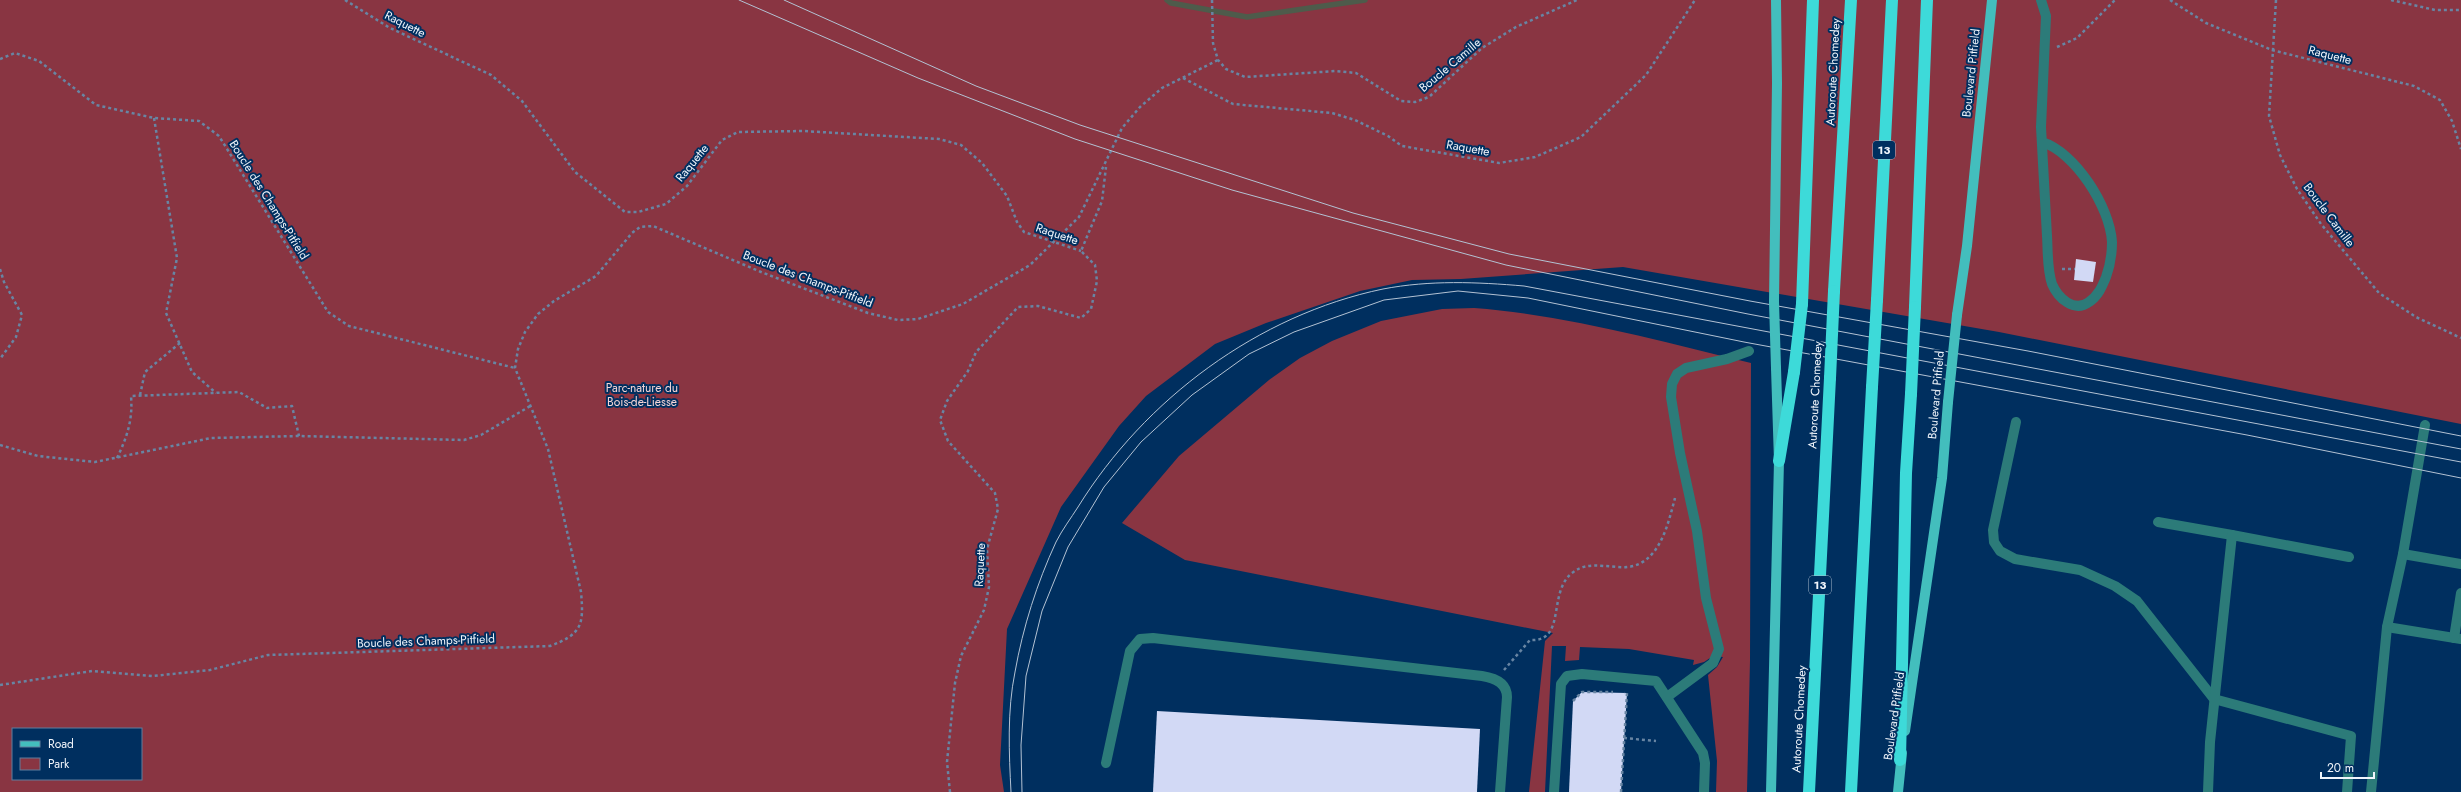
<svg xmlns="http://www.w3.org/2000/svg" width="2461" height="792" font-family="Jost,sans-serif">
<rect width="100%" height="100%" fill="#002f5f"/>
<g fill="#893542" fill-rule="evenodd">
<path d="M 0,0 L 2461,0 L 2461,424 L 1999,332 L 1623,267 L 1461,279 L 1412,280 L 1360,291 L 1266,323 L 1215,344 L 1146,396 L 1119,426 L 1061,507 L 1007,629 L 1000,765 L 1004,792 L 0,792 ZM 13,729 L 141,729 L 141,779 L 13,779 Z"/>
<path d="M 1474,308 C 1567,315 1660,341 1751,363 L 1750,661 L 1747,792 L 1716,792 L 1717,761 L 1708,675 L 1717,667 L 1723,657 L 1713,656 L 1704,662 L 1693,665 L 1694,660 L 1629,649 L 1580,647 L 1579,660 L 1565,661 L 1566,646 L 1552,646 L 1545,792 L 1529,792 L 1545,641 L 1553,633 L 1185,560 L 1122,523 L 1179,456 L 1269,380 L 1300,358 L 1332,341 L 1381,321 L 1442,309 Z"/>
</g>
<g fill="none" stroke-linecap="round" stroke-linejoin="round">
<path stroke="#4e5b4b" stroke-width="5.5" d="M 1167,0 L 1171,3 L 1247,17 L 1365,0"/>
</g>
<g fill="#d2d9f5">
<path d="M 2076,259 L 2096,262 L 2093,282 L 2074,280 Z"/>
<path d="M 1582,692 L 1627,693 L 1621,792 L 1569,792 L 1573,701 Z"/>
<path d="M 1157,711 L 1480,729 L 1477,792 L 1153,792 Z"/>
</g>
<g fill="none" stroke-linecap="round" stroke-linejoin="round">
<g stroke="#6885a3" stroke-width="2.5" stroke-dasharray="3 3" stroke-linecap="butt">
<path d="M 345,0 L 390,28 L 491,75 L 522,101 L 575,172 L 625,212 L 638,212 L 666,204 L 687,186 L 722,140 L 738,132 L 803,131 L 939,139 L 961,145 L 982,163 L 1007,196 L 1017,222 L 1024,232 L 1081,251"/>
<path d="M 1212,0 L 1213,43 L 1218,60 L 1226,69 L 1245,77 L 1336,71 L 1356,73 L 1401,101 L 1415,102 L 1429,97 L 1482,48 L 1516,27 L 1577,0"/>
<path d="M 2170,0 L 2206,23 L 2272,50 L 2414,86 L 2440,100 L 2452,121 L 2461,149"/>
<path d="M 2276,0 L 2269,116 L 2280,155 L 2297,189 L 2321,224 L 2379,293 L 2416,317 L 2461,338"/>
<path d="M 2391,0 L 2435,10 L 2461,10"/>
<path d="M 2057,47 L 2077,38 L 2115,0"/>
<path d="M 0,59 L 15,53 L 39,61 L 96,105 L 154,118 L 199,121 L 219,136 L 328,312 L 349,326 L 515,368"/>
<path d="M 1183,78 L 1233,104 L 1332,113 L 1355,120 L 1388,136 L 1402,146 L 1499,163 L 1535,157 L 1581,137 L 1646,75 L 1695,0"/>
<path d="M 154,118 L 177,258 L 166,313 L 192,372 L 216,393"/>
<path d="M 0,269 L 4,282 L 22,315 L 16,337 L 0,359"/>
<path d="M 2062,269 L 2075,269"/>
<path d="M 140,395 L 145,372 L 180,343"/>
<path d="M 0,445 L 38,456 L 95,462 L 211,438 L 299,436 L 464,440 L 481,435 L 532,405"/>
<path d="M 117,458 C 127,437 133,420 131,396 L 239,392 L 267,408 L 292,406 L 299,436"/>
<path d="M 1504,670 L 1530,640 C 1567,642 1547,593 1572,573 C 1582,565 1592,565 1604,566 C 1612,566 1621,568 1628,567 C 1660,563 1668,524 1675,498"/>
<path d="M 0,685 L 92,671 L 153,676 L 210,670 L 268,655 L 550,646 C 582,634 584,625 581,592 L 548,449 L 515,368 L 518,349 L 525,332 L 538,314 L 554,301 L 596,276 L 632,233 L 640,227 L 653,226 L 761,272 L 868,313 L 898,320 L 918,319 L 963,304 L 1030,265 L 1079,217 L 1122,128 L 1140,107 L 1162,88 L 1218,60"/>
<path d="M 1573,701 L 1582,692 L 1613,692"/>
<path d="M 1624,738 L 1656,741"/>
<path d="M 950,792 L 947,762 L 955,683 L 961,656 L 984,610 L 989,587 L 987,549 L 998,509 L 995,493 L 948,441 L 940,420 L 947,401 L 968,371 L 976,352 L 1018,307 L 1038,306 L 1081,318 L 1091,309 L 1097,281 L 1095,265 L 1081,251 L 1102,201 L 1106,167"/>
<path d="M 1621,792 L 1627,693 L 1624,693"/>
</g>
<g stroke="#2c7b79" stroke-width="10">
<path d="M 2041,0 L 2046,16 L 2041,127 C 2043,163 2045,199 2047,236 C 2048,251 2047,269 2052,284 C 2058,298 2074,313 2089,302 C 2098,296 2102,287 2106,277 C 2110,266 2112,253 2112,242 C 2110,207 2075,152 2042,142"/>
<path d="M 2016,422 L 1993,530 L 1994,542 L 2000,551 L 2015,559 L 2080,570 L 2115,586 L 2137,601 L 2214,699 L 2351,736 L 2347,792"/>
<path d="M 2158,522 L 2232,535"/>
<path d="M 2403,554 L 2461,564"/>
<path d="M 2387,627 L 2461,639"/>
<path d="M 2454,638 L 2461,593"/>
<path d="M 1667,697 L 1713,663 L 1719,649 L 1706,598 L 1697,531 L 1680,453 L 1671,397 L 1672,384 L 1677,374 L 1686,368 L 1727,359 L 1749,351"/>
<path d="M 1106,763 L 1130,651 L 1140,639 L 1153,638 L 1482,676 C 1495,678 1507,683 1507,697 L 1500,792"/>
<path d="M 1554,792 L 1561,684 L 1567,676 L 1582,674 L 1656,681 L 1703,753 L 1705,763 L 1704,792"/>
<path d="M 2208,792 L 2210,742 L 2232,535 L 2349,557"/>
<path d="M 2371,792 L 2387,627 L 2403,554 L 2425,425"/>
</g>
<g stroke="#43bebd" stroke-width="10">
<path d="M 1774,302 L 1777,83 L 1776,0"/>
<path d="M 1957,315 L 1967,246 L 1992,0"/>
<path d="M 1905,731 L 1942,478 L 1948,402"/>
<path d="M 1771,792 L 1779,461 L 1776,368"/>
<path d="M 1898,792 L 1902,753"/>
</g>
<g stroke="#3ddad9" stroke-width="12">
<path d="M 1834,291 L 1851,0"/>
<path d="M 1877,300 L 1892,0"/>
<path d="M 1802,304 L 1813,0"/>
<path d="M 1915,307 L 1927,0"/>
<path d="M 1779,461 L 1794,372"/>
<path d="M 1900,760 L 1906,473 L 1911,394"/>
<path d="M 1809,792 L 1830,378"/>
<path d="M 1851,792 L 1872,387"/>
</g>
<g stroke="#b3c2d3" stroke-width="1">
<path d="M 739,0 L 918,78 L 1075,139 L 1232,190 L 1506,265 L 1748,314 L 2461,449"/>
<path d="M 784,0 L 976,86 L 1080,125 L 1353,213 L 1509,254 L 1750,301 L 2028,351 L 2461,436"/>
<path d="M 1011,792 C 1009,753 1007,711 1015,672 C 1023,627 1037,583 1056,542 C 1062,530 1071,518 1078,507 C 1145,399 1258,315 1383,289 C 1430,280 1477,282 1524,286 L 2461,462"/>
<path d="M 1022,792 L 1021,745 L 1026,676 L 1042,611 L 1068,547 L 1104,487 L 1141,442 L 1192,395 L 1249,354 L 1294,332 L 1384,300 L 1458,291 L 1528,298 L 1744,342 L 2247,435 L 2461,478"/>
</g>
<g stroke="#43bebd" stroke-width="10">
<path d="M 1774,302 L 1776,368"/>
<path d="M 1948,402 L 1957,315"/>
</g>
<g stroke="#3ddad9" stroke-width="12">
<path d="M 1794,372 L 1802,304"/>
<path d="M 1830,378 L 1834,291"/>
<path d="M 1872,387 L 1877,300"/>
<path d="M 1911,394 L 1915,307"/>
</g>
</g>
<g text-anchor="middle" stroke-width="4" stroke-linejoin="round" paint-order="stroke">
<g fill="#002f5f" stroke="#a8bacc" stroke-width="1">
<rect x="1873" y="141" width="22" height="18" rx="3"/>
<rect x="1809" y="576" width="22" height="18" rx="3"/>
</g>
<g font-size="11" font-weight="bold" fill="#f0f5fb">
<text x="1884" y="154">13</text>
<text x="1820" y="589">13</text>
</g>
<g font-size="12" fill="#f0f5fb" stroke="#002f5f">
<text transform="translate(405 24) rotate(27)" y="4">Raquette</text>
<text transform="translate(2330 55) rotate(14)" y="4">Raquette</text>
<text transform="translate(1450 65) rotate(-40)" y="4">Boucle Camille</text>
<text transform="translate(1833 72) rotate(-87)" y="4">Autoroute Chomedey</text>
<text transform="translate(1971 73) rotate(-84)" y="4">Boulevard Pitfield</text>
<text transform="translate(1468 148) rotate(10)" y="4">Raquette</text>
<text transform="translate(692 163) rotate(-51)" y="4">Raquette</text>
<text transform="translate(269 200) rotate(58)" y="4">Boucle des Champs-Pitfield</text>
<text transform="translate(2329 215) rotate(53)" y="4">Boucle Camille</text>
<text transform="translate(1057 234) rotate(18)" y="4">Raquette</text>
<text transform="translate(808 279) rotate(21)" y="4">Boucle des Champs-Pitfield</text>
<text transform="translate(1815 395) rotate(-87)" y="4">Autoroute Chomedey</text>
<text transform="translate(1936 395) rotate(-85)" y="4">Boulevard Pitfield</text>
<text transform="translate(980 565) rotate(-87)" y="4">Raquette</text>
<text transform="translate(426 641) rotate(-2)" y="4">Boucle des Champs-Pitfield</text>
<text transform="translate(1894 716) rotate(-82)" y="4">Boulevard Pitfield</text>
<text transform="translate(1799 719) rotate(-87)" y="4">Autoroute Chomedey</text>
</g>
<g font-size="12" fill="#f5d5d6" stroke="#002f5f">
<text x="642" y="392">Parc-nature du<tspan x="642" dy="14">Bois-de-Liesse</tspan></text>
</g>
</g>
<rect x="12" y="728" width="130" height="52" fill="#002f5f" stroke="#607e9d"/>
<rect x="20" y="741" width="20" height="6" fill="#43bebd" stroke="#607e9d"/>
<text x="48" y="748" font-size="12" fill="#f0f5fb">Road</text>
<rect x="20" y="758" width="20" height="12" fill="#893542" stroke="#607e9d"/>
<text x="48" y="768" font-size="12" fill="#f0f5fb">Park</text>
<path d="M2321 772v6h53v-6" fill="none" stroke="#f0f5fb" stroke-width="2"/>
<text x="2327" y="772" font-size="12" fill="#f0f5fb" stroke="#002f5f" stroke-width="3" paint-order="stroke">20 m</text>
</svg>
